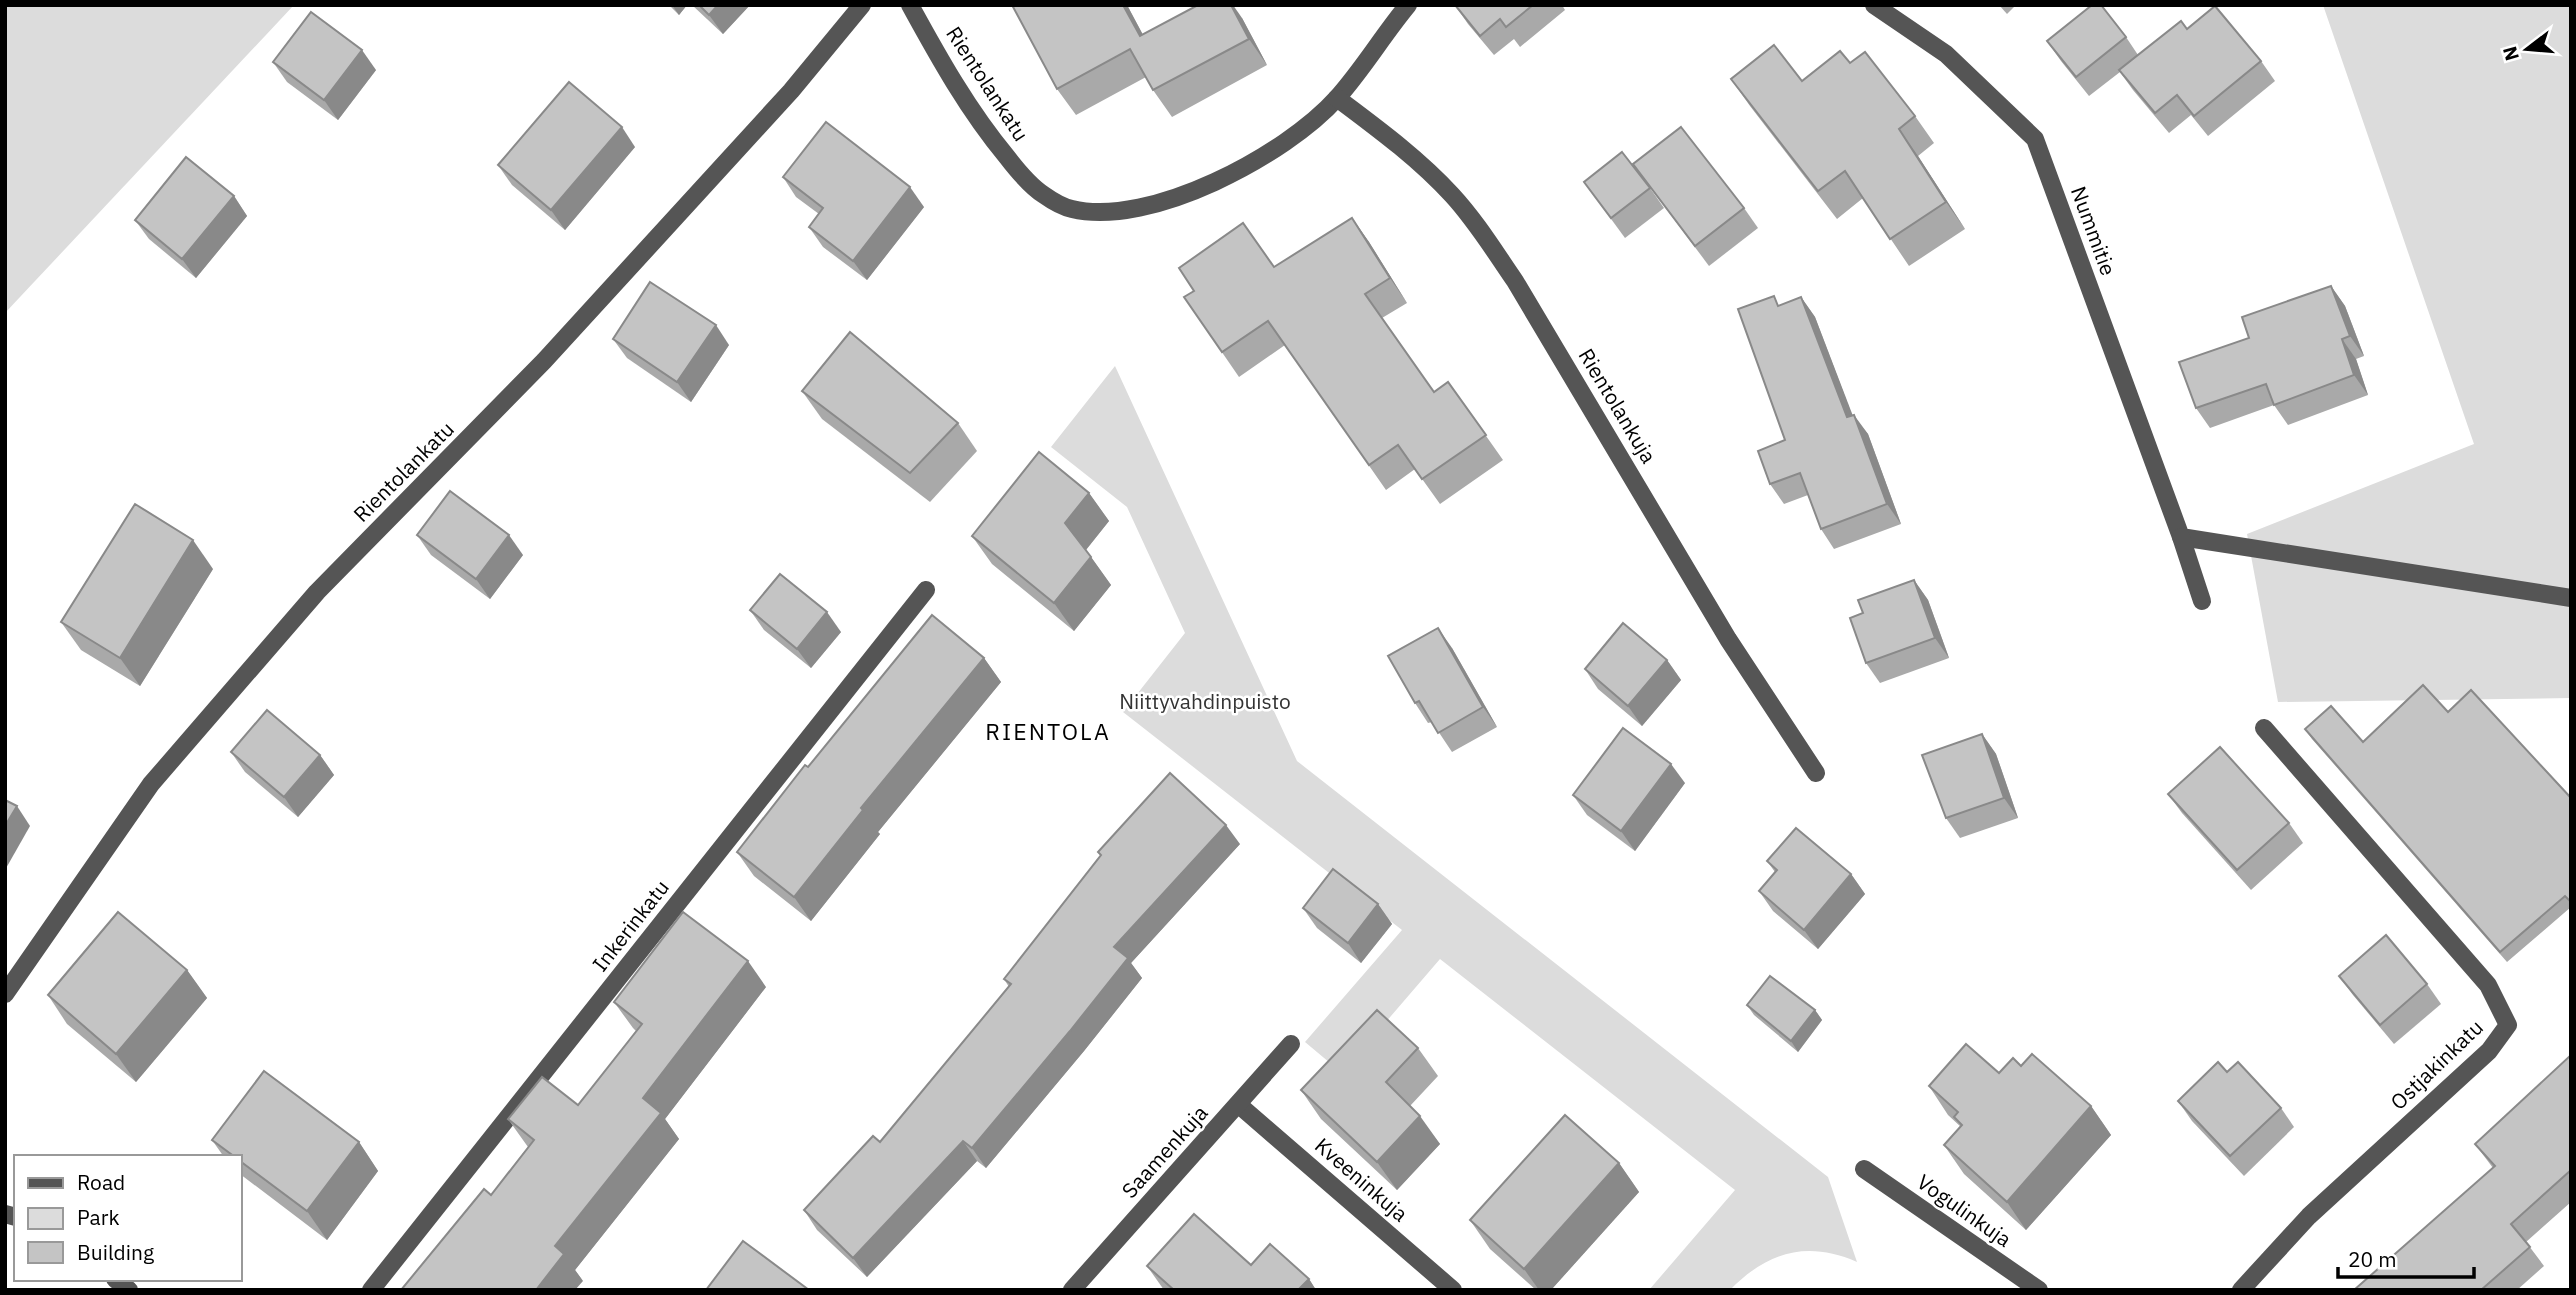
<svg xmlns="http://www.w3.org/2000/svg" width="2576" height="1295" font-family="'IBM Plex Sans',sans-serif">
<rect width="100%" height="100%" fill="#fff"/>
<g fill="#dcdcdc">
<path d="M 5,5 L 294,5 L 5,313 Z"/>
<path d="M 2323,5 L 2571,5 L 2571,698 L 2278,702 L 2247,534 L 2474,444 Z"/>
<path d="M 1115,366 L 1297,761 L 1828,1177 L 1857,1262 C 1807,1240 1767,1252 1730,1290 L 1649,1290 L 1735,1190 L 1440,959 L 1342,1073 L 1305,1042 L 1402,930 L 1123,712 L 1185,633 L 1127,507 L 1051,447 Z"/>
</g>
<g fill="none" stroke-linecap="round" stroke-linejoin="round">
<g stroke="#555" stroke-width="18">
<path d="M 910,5 C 939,58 968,110 1007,157 C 1017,170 1030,186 1044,195 C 1051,200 1063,207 1072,209 C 1150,228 1286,155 1337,98 C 1363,69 1383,35 1408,5"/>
<path d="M 1874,5 L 1946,54 L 2035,139 L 2181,537 L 2571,598"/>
<path d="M 1337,98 C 1377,128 1418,158 1452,195 C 1476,221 1495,252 1515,281 L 1728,639 L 1816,773"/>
<path d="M 2181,537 L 2202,601"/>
<path d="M 5,994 L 151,784 L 317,592 L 544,361 L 791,91 L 862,5"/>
<path d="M 1239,1105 L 1453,1290"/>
<path d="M 1864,1169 L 2039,1290"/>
<path d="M 5,1214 L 16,1217"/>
<path d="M 115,1279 L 129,1290"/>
<path d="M 371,1290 L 926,590"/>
<path d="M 1072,1290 L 1291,1044"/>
<path d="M 2241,1290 L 2309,1216 L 2489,1051 L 2508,1025 L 2488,985 L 2264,728"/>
</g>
</g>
<g fill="#a9a9a9">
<path d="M 669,5 L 687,5 L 679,15 Z"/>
<path d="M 692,5 L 750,5 L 723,34 Z"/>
<path d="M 1012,5 L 1127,5 L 1143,35 L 1242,18 L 1267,65 L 1172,117 L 1153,90 L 1146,77 L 1076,115 L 1057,89 Z"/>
<path d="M 1455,5 L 1562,5 L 1565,10 L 1520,47 L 1514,39 L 1494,55 L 1468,24 Z"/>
<path d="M 1999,5 L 2016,5 L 2007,14 Z"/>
<path d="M 2187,29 L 2261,61 L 2275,81 L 2208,136 L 2191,115 L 2169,133 L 2133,90 L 2120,72 L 2089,96 L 2061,61 L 2047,41 L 2126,37 L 2138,55 Z"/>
<path d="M 273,62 L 376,70 L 338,120 L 287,82 Z"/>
<path d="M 1850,63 L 1915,116 L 1934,143 L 1918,156 L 1965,229 L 1909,266 L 1863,198 L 1837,219 L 1750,106 L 1731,79 L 1802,81 Z"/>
<path d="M 635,147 L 565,230 L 512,185 L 498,165 Z"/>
<path d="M 1633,164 L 1744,208 L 1758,228 L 1709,266 Z"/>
<path d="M 783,177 L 924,207 L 867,280 L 823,247 L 809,227 L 819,214 L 796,197 Z"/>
<path d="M 1584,182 L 1650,188 L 1664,208 L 1625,238 Z"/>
<path d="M 234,196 L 247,216 L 196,278 L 149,239 L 135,220 Z"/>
<path d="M 1352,218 L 1369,242 L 1407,303 L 1382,318 L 1434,392 L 1448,382 L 1503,460 L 1440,504 L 1415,469 L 1386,490 L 1285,345 L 1239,377 L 1184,297 L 1274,267 Z"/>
<path d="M 2331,286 L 2345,306 L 2364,356 L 2356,359 L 2368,395 L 2288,425 L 2274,405 L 2210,428 L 2196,408 L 2249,338 Z"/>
<path d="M 1801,297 L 1815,317 L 1852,415 L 1868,434 L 1901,524 L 1834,549 L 1821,529 L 1808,495 L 1784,504 L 1770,484 L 1785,440 L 1781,305 Z"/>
<path d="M 613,339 L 729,345 L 691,402 L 627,358 Z"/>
<path d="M 802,391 L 958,423 L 977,451 L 930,502 L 822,419 Z"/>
<path d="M 1089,493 L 1109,521 L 1086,550 L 1111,585 L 1074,631 L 992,564 L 972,536 Z"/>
<path d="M 417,535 L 523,555 L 490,599 L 431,555 Z"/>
<path d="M 213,569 L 140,686 L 81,650 L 61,622 Z"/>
<path d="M 1914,580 L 1928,600 L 1949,658 L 1880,683 L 1866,663 L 1863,613 Z"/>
<path d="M 750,610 L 841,632 L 811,668 L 764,630 Z"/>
<path d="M 1452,648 L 1497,727 L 1452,752 L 1432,722 L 1428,723 L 1415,703 Z"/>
<path d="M 984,658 L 1001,682 L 878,832 L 880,834 L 811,921 L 754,876 L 737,852 L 808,767 Z"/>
<path d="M 1667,660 L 1681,680 L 1642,726 L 1598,689 L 1585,669 Z"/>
<path d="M 2448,712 L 2571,798 L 2571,907 L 2507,962 L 2312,739 L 2305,729 L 2363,742 Z"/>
<path d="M 1982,734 L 1996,754 L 2018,818 L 1960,838 L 1946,818 Z"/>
<path d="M 231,752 L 320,755 L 334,775 L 298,817 L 245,772 Z"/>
<path d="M 1685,783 L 1635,851 L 1587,815 L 1573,795 Z"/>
<path d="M 2168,794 L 2289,823 L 2303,843 L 2251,890 L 2182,813 Z"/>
<path d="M 1240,844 L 1131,963 L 1142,978 L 1084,1051 L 986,1168 L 977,1161 L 867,1277 L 817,1230 L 804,1210 L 880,1142 L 1009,987 L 1004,979 L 1101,856 L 1098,852 Z"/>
<path d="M 1767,861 L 1851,874 L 1865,894 L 1818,949 L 1773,911 L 1759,891 L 1775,872 Z"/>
<path d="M 1378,904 L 1392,924 L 1361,963 L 1317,928 L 1303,908 Z"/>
<path d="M 187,970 L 207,998 L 136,1082 L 67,1024 L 48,995 Z"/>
<path d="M 2339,976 L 2427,984 L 2441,1004 L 2394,1044 L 2353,995 Z"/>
<path d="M 766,987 L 665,1119 L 679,1139 L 575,1270 L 583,1281 L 491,1195 L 528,1147 L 508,1119 L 578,1105 L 636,1031 L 633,1028 L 614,1002 Z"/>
<path d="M 1747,1005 L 1815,1010 L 1822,1020 L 1798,1052 L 1754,1015 Z"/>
<path d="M 1418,1048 L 1438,1076 L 1410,1106 L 1440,1144 L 1397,1190 L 1321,1119 L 1301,1090 Z"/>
<path d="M 2571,1055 L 2571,1202 L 2526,1242 L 2544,1266 L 2517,1290 L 2354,1290 L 2493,1168 L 2475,1144 Z"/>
<path d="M 2021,1066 L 2091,1106 L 2111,1135 L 2026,1230 L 1964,1174 L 1944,1145 L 1961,1127 L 1948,1115 L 1929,1086 L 1999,1073 Z"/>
<path d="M 2227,1072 L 2281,1108 L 2294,1127 L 2244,1176 L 2192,1121 L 2178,1101 Z"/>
<path d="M 212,1140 L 359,1142 L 378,1171 L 327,1240 L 240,1174 L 240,1157 L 224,1157 Z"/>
<path d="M 1619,1163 L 1639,1192 L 1551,1290 L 1536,1290 L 1490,1249 L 1470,1220 Z"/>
<path d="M 1251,1265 L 1309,1279 L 1316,1290 L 1164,1290 L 1147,1266 Z"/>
</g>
<g fill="#898989">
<path d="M 672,5 L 687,5 L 679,15 Z"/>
<path d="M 718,5 L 750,5 L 723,34 L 709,15 Z"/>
<path d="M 1123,5 L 1127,5 L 1158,63 L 1140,36 Z"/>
<path d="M 1231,5 L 1233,5 L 1242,18 L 1267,65 L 1249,39 Z"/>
<path d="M 362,50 L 376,70 L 338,120 L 324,100 Z"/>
<path d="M 622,127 L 635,147 L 565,230 L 551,210 Z"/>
<path d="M 1899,129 L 1918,156 L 1965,229 L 1946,202 Z"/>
<path d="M 910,187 L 924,207 L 867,280 L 853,261 Z"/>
<path d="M 234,196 L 247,216 L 196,278 L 182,259 Z"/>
<path d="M 1352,218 L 1369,242 L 1407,303 L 1390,278 Z"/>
<path d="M 2331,286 L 2345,306 L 2364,356 L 2350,336 Z"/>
<path d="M 1801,297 L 1815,317 L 1861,437 L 1847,417 Z"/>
<path d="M 716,325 L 729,345 L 691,402 L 677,382 Z"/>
<path d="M 2342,339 L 2356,359 L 2368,395 L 2354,375 Z"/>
<path d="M 1854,415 L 1868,434 L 1901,524 L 1887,504 Z"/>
<path d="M 1089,493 L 1109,521 L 1085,551 L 1065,523 Z"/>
<path d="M 509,535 L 523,555 L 490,599 L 476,579 Z"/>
<path d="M 193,540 L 213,569 L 140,686 L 120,658 Z"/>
<path d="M 1091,557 L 1111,585 L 1074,631 L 1054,603 Z"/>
<path d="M 1914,580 L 1928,600 L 1949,658 L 1935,638 Z"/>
<path d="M 827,612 L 841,632 L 811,668 L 797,649 Z"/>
<path d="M 1438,628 L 1452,648 L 1497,727 L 1483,707 Z"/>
<path d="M 984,658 L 1001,682 L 878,832 L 880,834 L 811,921 L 794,897 L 861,808 Z"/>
<path d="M 1667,660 L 1681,680 L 1642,726 L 1628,706 Z"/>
<path d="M 1982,734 L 1996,754 L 2018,818 L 2004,798 Z"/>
<path d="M 320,755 L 334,775 L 298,817 L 284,797 Z"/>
<path d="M 1671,764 L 1685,783 L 1635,851 L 1621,831 Z"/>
<path d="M 17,806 L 30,826 L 5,870 L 5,826 Z"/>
<path d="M 1226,825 L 1240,844 L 1131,963 L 1142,978 L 1084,1051 L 986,1168 L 972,1148 L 1114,947 Z"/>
<path d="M 1851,874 L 1865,894 L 1818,949 L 1804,930 Z"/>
<path d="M 1378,904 L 1392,924 L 1361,963 L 1348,943 Z"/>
<path d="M 748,961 L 766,987 L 665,1119 L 679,1139 L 575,1270 L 583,1281 L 575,1290 L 536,1290 L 555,1246 L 643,1098 Z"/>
<path d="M 187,970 L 207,998 L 136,1082 L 116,1054 Z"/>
<path d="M 1815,1010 L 1822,1020 L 1798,1052 L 1791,1041 Z"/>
<path d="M 2091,1106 L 2111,1135 L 2026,1230 L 2007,1202 Z"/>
<path d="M 1420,1116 L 1440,1144 L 1397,1190 L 1377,1162 Z"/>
<path d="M 963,1141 L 977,1161 L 867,1277 L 853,1258 Z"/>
<path d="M 359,1142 L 378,1171 L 327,1240 L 307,1211 Z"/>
<path d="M 1619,1163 L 1639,1192 L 1551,1290 L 1539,1290 L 1524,1269 Z"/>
<path d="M 1309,1279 L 1316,1290 L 1298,1290 Z"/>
</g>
<g fill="#c4c4c4" stroke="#898989" stroke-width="2">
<path d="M 699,5 L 718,5 L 709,15 Z"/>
<path d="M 1012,5 L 1123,5 L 1140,36 L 1198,5 L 1231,5 L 1249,39 L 1153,90 L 1130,49 L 1057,89 Z"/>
<path d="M 1455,5 L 1533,5 L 1506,27 L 1500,19 L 1480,36 Z"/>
<path d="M 2092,5 L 2101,5 L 2126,37 L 2076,77 L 2047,41 Z"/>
<path d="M 2215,6 L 2261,61 L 2194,116 L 2177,95 L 2155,113 L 2119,70 L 2181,21 L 2187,29 Z"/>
<path d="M 311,12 L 362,50 L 324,100 L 273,62 Z"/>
<path d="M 1774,45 L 1802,81 L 1840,51 L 1850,63 L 1865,52 L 1915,116 L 1899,129 L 1946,202 L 1890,239 L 1845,171 L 1818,191 L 1731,79 Z"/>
<path d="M 569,82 L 622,127 L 551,210 L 498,165 Z"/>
<path d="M 826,122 L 910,187 L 853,261 L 809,227 L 823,208 L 783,177 Z"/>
<path d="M 1681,127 L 1744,208 L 1695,246 L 1633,164 Z"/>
<path d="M 1622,152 L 1650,188 L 1611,218 L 1584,182 Z"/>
<path d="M 186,157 L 234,196 L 182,259 L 135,220 Z"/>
<path d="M 1352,218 L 1390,278 L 1365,294 L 1434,392 L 1448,382 L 1486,435 L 1422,479 L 1398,445 L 1369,465 L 1268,321 L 1222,352 L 1184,297 L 1194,291 L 1179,268 L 1243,223 L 1274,267 Z"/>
<path d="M 650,282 L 716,325 L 677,382 L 613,339 Z"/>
<path d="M 2331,286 L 2350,336 L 2342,339 L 2354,375 L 2274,405 L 2266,384 L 2196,408 L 2179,362 L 2249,338 L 2242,317 Z"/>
<path d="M 1774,296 L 1778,306 L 1801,297 L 1847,417 L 1854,415 L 1887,504 L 1821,529 L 1800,473 L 1770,484 L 1758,451 L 1785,440 L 1738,309 Z"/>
<path d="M 850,332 L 958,423 L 910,473 L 802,391 Z"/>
<path d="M 1039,452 L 1089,493 L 1065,523 L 1091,557 L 1054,603 L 972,536 Z"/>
<path d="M 450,491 L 509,535 L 476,579 L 417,535 Z"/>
<path d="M 135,504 L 193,540 L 120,658 L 61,622 Z"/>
<path d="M 780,574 L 827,612 L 797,649 L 750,610 Z"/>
<path d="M 1914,580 L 1935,638 L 1866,663 L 1850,618 L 1863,613 L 1858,600 Z"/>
<path d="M 932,615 L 984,658 L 861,808 L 863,810 L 794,897 L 737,852 L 805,765 L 808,767 Z"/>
<path d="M 1623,623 L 1667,660 L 1628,706 L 1585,669 Z"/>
<path d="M 1438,628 L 1483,707 L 1438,733 L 1419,701 L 1415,703 L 1388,656 Z"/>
<path d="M 2423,685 L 2448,712 L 2471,690 L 2571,798 L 2571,902 L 2565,896 L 2500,952 L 2305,729 L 2331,706 L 2363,742 Z"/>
<path d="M 267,710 L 320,755 L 284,797 L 231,752 Z"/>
<path d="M 1623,728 L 1671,764 L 1621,831 L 1573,795 Z"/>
<path d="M 1982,734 L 2004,798 L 1946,818 L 1922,755 Z"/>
<path d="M 2220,747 L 2289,823 L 2237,870 L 2168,794 Z"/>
<path d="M 1170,773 L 1226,825 L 1114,947 L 1128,958 L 1070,1031 L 972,1148 L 963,1141 L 853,1258 L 804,1210 L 873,1136 L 880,1142 L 1011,984 L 1004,979 L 1101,855 L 1098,852 Z"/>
<path d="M 5,800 L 17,806 L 5,826 Z"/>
<path d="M 1796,828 L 1851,874 L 1804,930 L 1759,891 L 1777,870 L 1767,861 Z"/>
<path d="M 1333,869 L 1378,904 L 1348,943 L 1303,908 Z"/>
<path d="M 118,912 L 187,970 L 116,1054 L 48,995 Z"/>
<path d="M 683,912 L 748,961 L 643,1098 L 661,1113 L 555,1246 L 564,1254 L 536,1290 L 401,1290 L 484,1189 L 491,1195 L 534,1140 L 508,1119 L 542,1077 L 578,1105 L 642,1024 L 614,1002 Z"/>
<path d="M 2386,935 L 2427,984 L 2380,1025 L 2339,976 Z"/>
<path d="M 1770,976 L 1815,1010 L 1791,1041 L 1747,1005 Z"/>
<path d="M 1377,1010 L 1418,1048 L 1386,1082 L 1420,1116 L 1377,1162 L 1301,1090 Z"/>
<path d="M 1966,1044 L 1999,1073 L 2013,1058 L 2021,1066 L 2032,1054 L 2091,1106 L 2007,1202 L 1944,1145 L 1962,1125 L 1954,1117 L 1958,1112 L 1929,1086 Z"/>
<path d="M 2571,1055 L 2571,1170 L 2511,1224 L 2530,1247 L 2481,1290 L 2354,1290 L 2495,1166 L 2475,1144 Z"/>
<path d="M 2218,1062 L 2227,1072 L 2238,1062 L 2281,1108 L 2230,1156 L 2178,1101 Z"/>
<path d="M 264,1071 L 359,1142 L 307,1211 L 240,1161 L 240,1157 L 235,1157 L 212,1140 Z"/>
<path d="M 1565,1115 L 1619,1163 L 1524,1269 L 1470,1220 Z"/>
<path d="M 1194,1214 L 1251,1265 L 1270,1244 L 1309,1279 L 1298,1290 L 1174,1290 L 1147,1266 Z"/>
<path d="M 743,1241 L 809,1290 L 706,1290 Z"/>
</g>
<g text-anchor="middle" stroke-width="5" stroke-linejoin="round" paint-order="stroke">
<g font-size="21" fill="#000" stroke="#fff">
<text transform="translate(987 84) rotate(57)" y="7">Rientolankatu</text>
<text transform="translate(2093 231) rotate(70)" y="7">Nummitie</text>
<text transform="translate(1617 406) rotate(59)" y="7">Rientolankuja</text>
<text transform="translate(404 472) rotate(-45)" y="7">Rientolankatu</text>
<text transform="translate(631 926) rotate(-52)" y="7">Inkerinkatu</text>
<text transform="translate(2437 1065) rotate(-44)" y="7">Ostjakinkatu</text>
<text transform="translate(1165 1152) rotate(-48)" y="7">Saamenkuja</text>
<text transform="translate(1361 1180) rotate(41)" y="7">Kveeninkuja</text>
<text transform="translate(1964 1211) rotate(35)" y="7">Vogulinkuja</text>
</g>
<g font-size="21" fill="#333" stroke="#fff">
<text x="1205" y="709">Niittyvahdinpuisto</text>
</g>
<g font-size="23" letter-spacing="2" fill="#000" stroke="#fff">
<text x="1048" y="740">RIENTOLA</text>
</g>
</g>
<rect width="2576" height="1295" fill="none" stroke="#000000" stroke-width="14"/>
<rect x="14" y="1155" width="228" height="126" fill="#ffffff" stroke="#999999" stroke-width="2"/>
<rect x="28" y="1178" width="35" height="10" fill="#555555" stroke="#999999" stroke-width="2"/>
<text x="77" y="1190" font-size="21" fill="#000000">Road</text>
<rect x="28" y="1208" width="35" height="21" fill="#dcdcdc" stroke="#999999" stroke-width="2"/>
<text x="77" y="1225" font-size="21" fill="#000000">Park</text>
<rect x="28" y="1242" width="35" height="21" fill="#c4c4c4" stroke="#999999" stroke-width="2"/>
<text x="77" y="1260" font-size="21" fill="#000000">Building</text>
<g transform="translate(2527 49) rotate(254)" stroke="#ffffff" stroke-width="5" paint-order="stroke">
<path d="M0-5L12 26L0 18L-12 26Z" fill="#000000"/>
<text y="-10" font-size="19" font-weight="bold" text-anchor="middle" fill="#000000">N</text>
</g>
<path d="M2338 1267v10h136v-10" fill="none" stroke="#000000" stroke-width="3.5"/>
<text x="2348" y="1267" font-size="21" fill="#000000" stroke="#ffffff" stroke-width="5" paint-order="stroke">20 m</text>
</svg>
